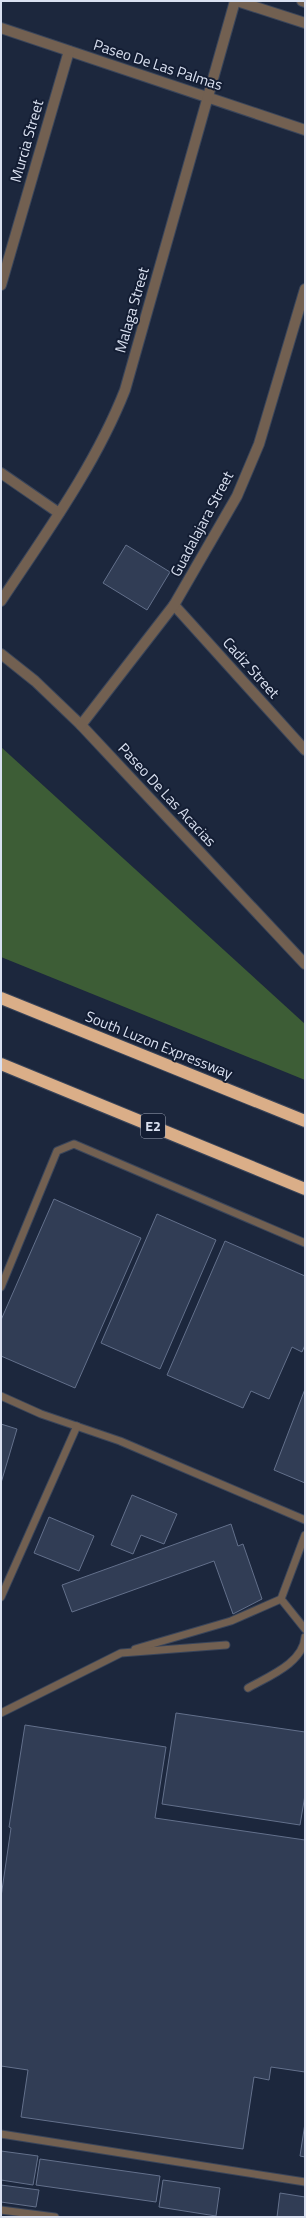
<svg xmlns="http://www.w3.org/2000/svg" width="306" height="2218" font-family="'Titillium Web',sans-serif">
<rect width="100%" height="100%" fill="#1c273d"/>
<path fill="#3d5d36" d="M 1,747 L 305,1024 L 305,1080 L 1,957 Z"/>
<g fill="#313d55" stroke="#63708b">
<path d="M 126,545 L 170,572 L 147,610 L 103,583 Z"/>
<path d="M 54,1199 L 141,1238 L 75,1388 L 1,1356 L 1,1320 Z"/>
<path d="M 157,1214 L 216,1240 L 160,1369 L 101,1343 Z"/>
<path d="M 225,1241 L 305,1276 L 305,1345 L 302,1352 L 292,1347 L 269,1399 L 251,1391 L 243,1408 L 167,1375 Z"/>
<path d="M 305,1389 L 305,1483 L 274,1470 Z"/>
<path d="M 1,1424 L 17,1429 L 1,1483 Z"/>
<path d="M 132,1495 L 177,1514 L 164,1544 L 141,1535 L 133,1554 L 111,1545 Z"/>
<path d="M 49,1517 L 94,1536 L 79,1571 L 34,1553 Z"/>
<path d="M 231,1524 L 238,1546 L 243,1544 L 262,1599 L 233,1614 L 214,1561 L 72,1612 L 62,1585 Z"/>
<path d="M 176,1713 L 305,1732 L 305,1795 L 300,1825 L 162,1804 Z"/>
<path d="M 25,1725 L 166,1747 L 155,1818 L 305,1840 L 305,2072 L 271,2067 L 269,2080 L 254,2077 L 243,2149 L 21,2117 L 28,2070 L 1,2066 L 1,1897 L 11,1828 L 9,1827 Z"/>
<path d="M 305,2123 L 305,2157 L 300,2156 Z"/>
<path d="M 1,2151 L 38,2156 L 33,2185 L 1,2180 Z"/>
<path d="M 40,2159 L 160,2176 L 156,2202 L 36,2185 Z"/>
<path d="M 163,2180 L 220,2188 L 216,2216 L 159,2207 Z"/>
<path d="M 1,2185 L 39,2190 L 36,2207 L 1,2202 Z"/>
<path d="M 280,2193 L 305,2197 L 305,2217 L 277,2217 Z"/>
</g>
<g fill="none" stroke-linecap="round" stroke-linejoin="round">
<defs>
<g id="service">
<path d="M 1,1287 L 57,1151 L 74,1144 L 305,1243"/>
<path d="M 1,1396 L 41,1414 L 120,1441 L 305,1520"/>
<path d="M 1,1597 L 77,1426"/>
<path d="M 281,1599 L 305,1629"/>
<path d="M 135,1649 L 231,1621 L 281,1599 L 305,1535"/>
<path d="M 248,1688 C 269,1676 303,1663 305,1637"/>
<path d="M 1,1713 L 121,1653 L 226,1645"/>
<path d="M 1,2134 L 305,2182"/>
<path d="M 1,2210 L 55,2217"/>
</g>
<g id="minor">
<path d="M 237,1 L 305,23"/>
<path d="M 302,1 L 305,2"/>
<path d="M 1,28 L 305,130"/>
<path d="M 1,285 L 69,51"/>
<path d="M 1,473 L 59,513"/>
<path d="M 1,601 C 46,533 95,466 125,390 L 235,1"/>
<path d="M 174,605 L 305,750"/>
<path d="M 1,654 L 35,681 L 81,725 L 305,964"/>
<path d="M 81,725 L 174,605 L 237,496 L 259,444 L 305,289"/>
</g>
<g id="motorway">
<path d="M 1,998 L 305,1121"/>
<path d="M 1,1064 L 305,1189"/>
</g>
</defs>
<use href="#service" stroke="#3a455a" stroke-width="9"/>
<use href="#minor" stroke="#3a455a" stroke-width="12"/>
<use href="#motorway" stroke="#3a455a" stroke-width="14"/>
<use href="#service" stroke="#726051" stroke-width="7"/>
<use href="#minor" stroke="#726051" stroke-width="10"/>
<use href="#motorway" stroke="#daae88" stroke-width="12"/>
</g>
<g text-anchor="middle" stroke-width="4" stroke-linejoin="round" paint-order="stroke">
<rect fill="#131d33" stroke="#9ea6b8" stroke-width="1" x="141" y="1114" width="24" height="24" rx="3"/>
<g font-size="14" font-weight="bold" fill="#dae1f1">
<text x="153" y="1131">E2</text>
</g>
<g font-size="15" fill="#dae1f1" stroke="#131d33">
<text transform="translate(158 65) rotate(18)" y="5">Paseo De Las Palmas</text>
<text transform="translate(27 141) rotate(-74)" y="5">Murcia Street</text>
<text transform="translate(132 310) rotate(-74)" y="5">Malaga Street</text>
<text transform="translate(202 524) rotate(-62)" y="5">Guadalajara Street</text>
<text transform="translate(251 668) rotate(48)" y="5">Cadiz Street</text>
<text transform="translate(167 795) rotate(47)" y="5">Paseo De Las Acacias</text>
<text transform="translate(159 1045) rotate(22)" y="5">South Luzon Expressway</text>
</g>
</g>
<rect width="306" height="2218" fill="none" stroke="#dae1f1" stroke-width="4"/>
</svg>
